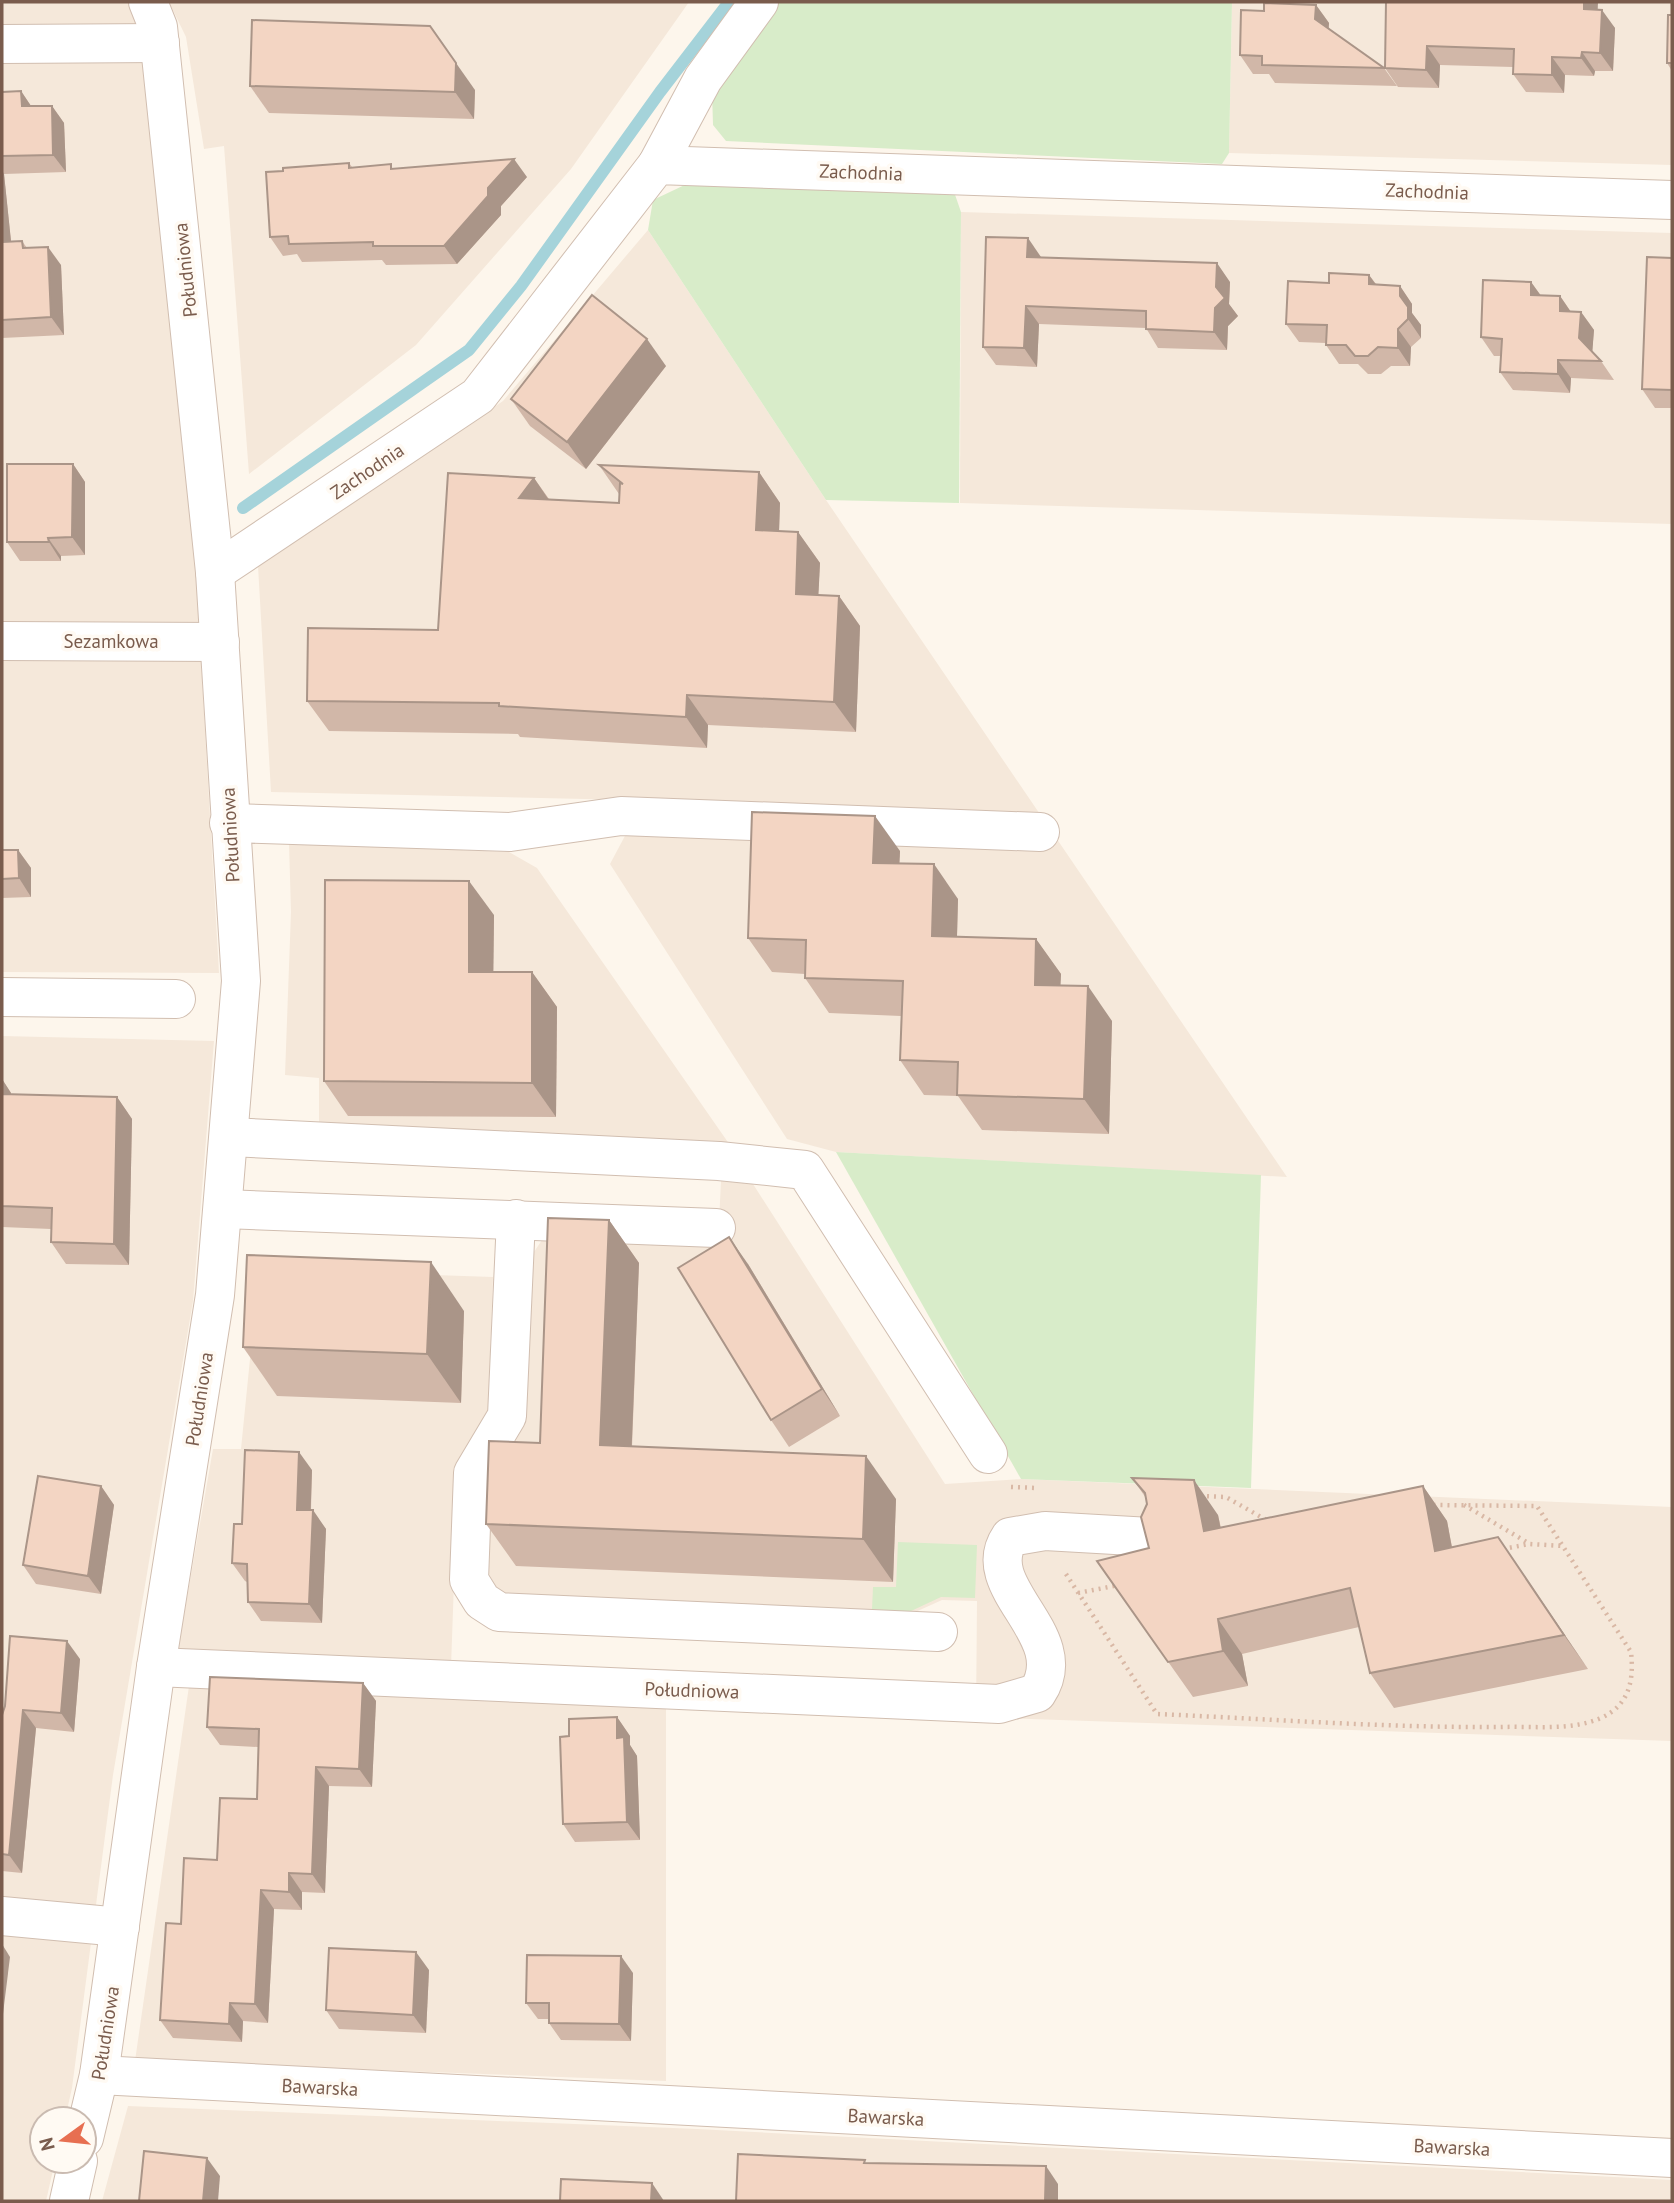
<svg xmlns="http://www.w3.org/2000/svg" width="1674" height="2203" font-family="'PT Sans',sans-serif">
<rect width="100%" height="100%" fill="#fdf6ec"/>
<g fill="#f5e8da">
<path d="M 2,2 L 132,2 L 136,11 L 184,364 L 219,973 L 2,972 Z"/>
<path d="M 169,2 L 689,2 L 571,169 L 416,345 L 249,474 L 224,146 L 204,149 L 186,37 Z"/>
<path d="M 1232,2 L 1672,2 L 1672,165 L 1229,153 Z"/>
<path d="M 961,212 L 1672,233 L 1672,524 L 960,503 Z"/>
<path d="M 648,230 L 826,500 L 1287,1177 L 836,1152 L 787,1139 L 610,864 L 626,834 L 629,800 L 271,792 L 258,566 L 503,401 Z"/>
<path d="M 289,843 L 509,852 L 537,868 L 732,1148 L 319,1132 L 319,1078 L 285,1075 L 291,912 Z"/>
<path d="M 2,1036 L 214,1041 L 193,1301 L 113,1775 L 72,2088 L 65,2119 L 42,2119 L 42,2161 L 55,2161 L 46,2201 L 2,2201 Z"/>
<path d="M 721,1181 L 753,1184 L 945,1484 L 1022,1479 L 1672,1507 L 1672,1741 L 976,1717 L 977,1601 L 942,1600 L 911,1614 L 506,1596 L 496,1587 L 489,1574 L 490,1477 L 521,1431 L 532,1255 L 544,1237 L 718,1242 Z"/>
<path d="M 259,1269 L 493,1277 L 488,1411 L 458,1469 L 451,1667 L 177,1655 L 213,1449 L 241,1449 Z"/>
<path d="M 189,1686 L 666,1705 L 666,2081 L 135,2061 Z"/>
<path d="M 128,2106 L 697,2129 L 1672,2180 L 1672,2201 L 102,2201 Z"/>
</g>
<g fill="#d8ecc9">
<path d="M 772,2 L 1232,2 L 1229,153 L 1222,164 L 726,141 L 713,125 L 712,93 Z"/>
<path d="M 691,182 L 952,186 L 961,212 L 959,503 L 826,500 L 648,230 L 653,200 Z"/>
<path d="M 836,1152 L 1261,1175 L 1251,1488 L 1021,1479 Z"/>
<path d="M 898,1542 L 977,1545 L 975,1598 L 941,1597 L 909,1612 L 872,1609 L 873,1587 L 896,1587 Z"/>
</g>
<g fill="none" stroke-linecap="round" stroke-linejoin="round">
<path stroke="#a5d3da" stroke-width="12" d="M 243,508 L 469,350 L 521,286 L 660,92 L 729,2"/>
<defs>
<g id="minor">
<path d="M 2,44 L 160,43"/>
<path d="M 657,165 L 703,79 L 759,2"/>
<path d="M 215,572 L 478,396 L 657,165 L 1672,200"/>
<path d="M 2,641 L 220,642"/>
<path d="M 229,823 L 510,832 L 621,816 L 1040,832"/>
<path d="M 2,997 L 176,999"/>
<path d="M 230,1137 L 719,1161 L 805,1170 L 988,1454"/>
<path d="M 224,1209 L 716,1228"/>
<path d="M 516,1219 L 507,1416 L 473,1473 L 469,1580 L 482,1601 L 499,1612 L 938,1632"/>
<path d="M 156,1667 L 999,1704 L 1037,1693 C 1076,1635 975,1588 1010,1537 L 1045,1531 L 1150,1537"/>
<path d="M 2,1916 L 120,1927"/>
<path d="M 99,2075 L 1672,2158"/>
<path d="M 84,2138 L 99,2075 L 156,1667 L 215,1295 L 241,981 L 215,572 L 158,27 L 148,2"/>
<path d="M 69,2201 L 78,2161"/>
</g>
</defs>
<use href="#minor" stroke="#d1beb0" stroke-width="40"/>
<g stroke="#d9b8a5" stroke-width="4.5" stroke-dasharray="2 5" stroke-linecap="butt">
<path d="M 1011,1487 L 1037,1488"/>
<path d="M 1200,1496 L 1226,1497 L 1268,1521"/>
<path d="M 1464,1505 L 1530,1544 L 1563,1546"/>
<path d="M 1503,1549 L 1529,1544"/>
<path d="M 1066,1574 L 1157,1714 C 1271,1719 1387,1728 1502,1727 C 1534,1726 1571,1731 1601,1718 C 1630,1705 1634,1679 1631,1652 L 1537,1506 L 1432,1505"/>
<path d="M 1078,1593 L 1119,1585"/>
</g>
<use href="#minor" stroke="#fff" stroke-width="38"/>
</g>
<g fill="#d1b7a8">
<path d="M 1386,2 L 1597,10 L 1615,28 L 1613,71 L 1595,71 L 1594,76 L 1565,75 L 1564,93 L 1526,92 L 1513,74 L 1513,67 L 1440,65 L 1439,88 L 1398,87 L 1385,68 Z"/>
<path d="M 1316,5 L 1329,23 L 1328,29 L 1384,68 L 1397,86 L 1275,83 L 1269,74 L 1253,74 L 1240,55 L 1264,11 Z"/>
<path d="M 1672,15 L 1672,71 L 1667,63 Z"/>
<path d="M 250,86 L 475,90 L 474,119 L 269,113 Z"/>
<path d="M 21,91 L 31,106 L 52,106 L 64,123 L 66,172 L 4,174 L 11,242 L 22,241 L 27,248 L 61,265 L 64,335 L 2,338 L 2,92 Z"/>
<path d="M 349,163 L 352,167 L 394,168 L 527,177 L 501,206 L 501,215 L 457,264 L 386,265 L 382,260 L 302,262 L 297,254 L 283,256 L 270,237 Z"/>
<path d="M 1041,257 L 1230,282 L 1229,304 L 1238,316 L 1228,326 L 1227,350 L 1158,348 L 1146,328 L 1039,324 L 1037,367 L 996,365 L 983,347 Z"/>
<path d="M 1672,258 L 1672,408 L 1655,408 L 1642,389 Z"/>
<path d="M 1369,275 L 1376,284 L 1400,286 L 1412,304 L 1412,313 L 1421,325 L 1421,338 L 1411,347 L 1410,366 L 1391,366 L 1381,374 L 1368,374 L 1358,364 L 1339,364 L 1326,345 L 1326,343 L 1299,342 L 1286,324 L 1329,283 Z"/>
<path d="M 1531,282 L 1541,296 L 1560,296 L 1571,312 L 1581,312 L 1594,330 L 1592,352 L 1601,361 L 1614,380 L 1571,378 L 1570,393 L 1513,390 L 1500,372 L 1501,356 L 1494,356 L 1481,337 Z"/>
<path d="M 666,366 L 586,469 L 530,426 L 511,399 Z"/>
<path d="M 73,464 L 85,482 L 85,555 L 61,556 L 61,561 L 20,561 L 7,542 Z"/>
<path d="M 599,465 L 759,472 L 780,503 L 779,531 L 798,532 L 820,563 L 818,595 L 839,596 L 860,626 L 856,732 L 708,725 L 707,748 L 520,737 L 518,734 L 329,731 L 307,701 L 438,630 L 534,478 L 549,499 L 619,503 L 619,494 Z"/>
<path d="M 2,850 L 18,850 L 31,868 L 31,897 L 2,898 Z"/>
<path d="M 900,851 L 899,863 L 958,899 L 957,937 L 1036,939 L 1061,974 L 1060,985 L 1112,1021 L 1109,1134 L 982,1130 L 958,1096 L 924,1095 L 900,1060 L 901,1016 L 829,1013 L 805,978 L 805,974 L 772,972 L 748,938 Z"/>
<path d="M 494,915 L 493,972 L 532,972 L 557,1007 L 556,1117 L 348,1116 L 324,1081 Z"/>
<path d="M 2,1079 L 11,1093 L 11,1094 L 117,1097 L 132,1119 L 129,1265 L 66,1264 L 51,1242 L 51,1229 L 2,1227 Z"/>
<path d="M 609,1220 L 639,1263 L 632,1447 L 896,1499 L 893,1582 L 516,1566 L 486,1524 L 540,1443 Z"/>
<path d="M 748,1264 L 840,1416 L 789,1447 L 771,1420 Z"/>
<path d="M 464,1311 L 461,1403 L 277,1396 L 243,1347 Z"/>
<path d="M 312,1470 L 311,1510 L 326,1529 L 322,1623 L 261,1621 L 248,1602 L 247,1582 L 245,1581 L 232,1563 L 242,1524 Z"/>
<path d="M 1132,1478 L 1218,1515 L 1221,1528 L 1423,1486 L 1447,1521 L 1452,1547 L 1498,1537 L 1588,1669 L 1394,1708 L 1370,1673 L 1359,1627 L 1242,1654 L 1248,1686 L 1193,1697 L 1097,1561 L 1149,1548 L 1146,1498 Z"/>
<path d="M 101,1486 L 114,1505 L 101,1594 L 36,1584 L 23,1565 Z"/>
<path d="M 80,1659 L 74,1732 L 36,1728 L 22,1873 L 2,1871 L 2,1715 Z"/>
<path d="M 363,1683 L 376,1701 L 372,1787 L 329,1786 L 325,1893 L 302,1892 L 302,1910 L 274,1909 L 268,2023 L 243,2021 L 242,2042 L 173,2038 L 160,2020 L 181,1924 L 257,1799 L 258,1747 L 220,1745 L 207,1727 Z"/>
<path d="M 617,1717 L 630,1736 L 630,1745 L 637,1756 L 640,1840 L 575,1842 L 563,1824 L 569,1736 Z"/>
<path d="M 429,1970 L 426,2033 L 339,2029 L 326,2010 Z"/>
<path d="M 633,1973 L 631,2041 L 561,2040 L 549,2023 L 549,2019 L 538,2019 L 526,2003 Z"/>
</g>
<g fill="#aa9588">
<path d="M 1584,2 L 1598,2 L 1597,27 L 1584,9 Z"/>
<path d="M 1316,5 L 1329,23 L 1328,38 L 1315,19 Z"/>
<path d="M 1602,10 L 1615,28 L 1613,71 L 1600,53 Z"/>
<path d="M 1427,46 L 1440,65 L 1439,88 L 1426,70 Z"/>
<path d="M 1582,52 L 1595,71 L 1594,76 L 1581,58 Z"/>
<path d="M 1552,57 L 1565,75 L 1564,93 L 1552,75 Z"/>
<path d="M 456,63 L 475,90 L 474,119 L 455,92 Z"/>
<path d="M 21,91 L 33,109 L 22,106 Z"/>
<path d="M 52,106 L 64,123 L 66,172 L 53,155 Z"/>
<path d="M 514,159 L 527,177 L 501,206 L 501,215 L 457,264 L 444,246 L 488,188 Z"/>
<path d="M 2,170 L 4,174 L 13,260 L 2,243 Z"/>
<path d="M 1028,238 L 1041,257 L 1027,257 Z"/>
<path d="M 48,247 L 61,265 L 64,335 L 51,317 Z"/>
<path d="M 1217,263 L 1230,282 L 1229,304 L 1238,316 L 1228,326 L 1227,350 L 1214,332 Z"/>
<path d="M 1369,275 L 1382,293 L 1369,284 Z"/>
<path d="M 1531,282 L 1544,300 L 1531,295 Z"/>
<path d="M 1400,286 L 1412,304 L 1412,313 L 1421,325 L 1421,338 L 1408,319 L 1400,296 Z"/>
<path d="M 1560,296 L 1573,315 L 1560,311 Z"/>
<path d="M 1026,306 L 1039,324 L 1037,367 L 1024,348 Z"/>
<path d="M 1581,312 L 1594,330 L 1592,356 L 1579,338 Z"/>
<path d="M 1398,329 L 1411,347 L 1410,366 L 1398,348 Z"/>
<path d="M 647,339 L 666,366 L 586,469 L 567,442 Z"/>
<path d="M 1558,360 L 1571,378 L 1570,393 L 1558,374 Z"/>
<path d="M 73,464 L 85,482 L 85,555 L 72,537 Z"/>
<path d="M 759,472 L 780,503 L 778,560 L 756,530 Z"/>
<path d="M 534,478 L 555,509 L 519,498 Z"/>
<path d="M 798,532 L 820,563 L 817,624 L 796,594 Z"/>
<path d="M 48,538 L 61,556 L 61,561 L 49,542 Z"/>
<path d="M 839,596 L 860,626 L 856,732 L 834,702 Z"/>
<path d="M 687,695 L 708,725 L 707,748 L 686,717 Z"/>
<path d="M 875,816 L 900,851 L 898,897 L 873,863 Z"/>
<path d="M 18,850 L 31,868 L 31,897 L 19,878 Z"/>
<path d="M 934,864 L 958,899 L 956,971 L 932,936 Z"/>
<path d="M 469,881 L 494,915 L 493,1007 L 469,972 Z"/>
<path d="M 1036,939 L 1061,974 L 1059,1020 L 1035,985 Z"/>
<path d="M 532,972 L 557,1007 L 556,1117 L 532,1083 Z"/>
<path d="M 1088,986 L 1112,1021 L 1109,1134 L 1084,1099 Z"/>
<path d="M 2,1079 L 11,1093 L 10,1115 L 2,1103 Z"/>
<path d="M 117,1097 L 132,1119 L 129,1265 L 114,1244 Z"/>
<path d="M 609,1220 L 639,1263 L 630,1488 L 600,1445 Z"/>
<path d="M 729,1237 L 748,1264 L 840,1416 L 822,1389 Z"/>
<path d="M 431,1262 L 464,1311 L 461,1403 L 427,1354 Z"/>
<path d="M 299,1452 L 312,1470 L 310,1528 L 297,1510 Z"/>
<path d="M 866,1456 L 896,1499 L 893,1582 L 863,1539 Z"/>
<path d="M 1194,1480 L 1218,1515 L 1228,1566 L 1204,1531 Z"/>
<path d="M 101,1486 L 114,1505 L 101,1594 L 88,1576 Z"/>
<path d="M 1423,1486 L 1447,1521 L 1459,1586 L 1435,1551 Z"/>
<path d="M 313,1510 L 326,1529 L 322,1623 L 309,1604 Z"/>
<path d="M 1498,1537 L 1522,1572 L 1588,1669 L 1564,1635 Z"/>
<path d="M 1218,1619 L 1242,1654 L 1248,1686 L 1223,1651 Z"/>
<path d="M 67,1641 L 80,1659 L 74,1732 L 61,1713 Z"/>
<path d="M 363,1683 L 376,1701 L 372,1787 L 359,1769 Z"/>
<path d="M 23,1710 L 36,1728 L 22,1873 L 9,1855 Z"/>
<path d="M 617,1717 L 630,1736 L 630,1745 L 637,1756 L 640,1840 L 627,1822 L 617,1738 Z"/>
<path d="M 316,1767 L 329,1786 L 325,1893 L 312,1874 Z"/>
<path d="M 289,1873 L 302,1892 L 302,1910 L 289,1892 Z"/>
<path d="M 261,1890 L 274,1909 L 268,2023 L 255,2004 Z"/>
<path d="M 2,1944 L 10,1957 L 2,2022 Z"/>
<path d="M 416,1952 L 429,1970 L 426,2033 L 413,2015 Z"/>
<path d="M 621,1956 L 633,1973 L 631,2041 L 619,2024 Z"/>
<path d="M 230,2003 L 243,2021 L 242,2042 L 229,2024 Z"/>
<path d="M 207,2158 L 220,2176 L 218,2201 L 203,2201 Z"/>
<path d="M 1046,2166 L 1058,2184 L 1058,2201 L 1045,2201 Z"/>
<path d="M 652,2183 L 664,2201 L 651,2201 Z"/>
</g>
<g fill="#f3d5c3" stroke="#aa9588" stroke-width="2">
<path d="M 1386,2 L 1584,2 L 1584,9 L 1602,10 L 1600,53 L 1582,52 L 1581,58 L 1552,57 L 1552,75 L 1513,74 L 1514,49 L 1427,46 L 1426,70 L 1385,68 Z"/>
<path d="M 1264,3 L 1316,5 L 1315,19 L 1384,68 L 1262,65 L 1262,56 L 1240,55 L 1241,10 L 1264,11 Z"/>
<path d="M 1668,15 L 1672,15 L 1672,63 L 1667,63 Z"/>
<path d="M 252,20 L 430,26 L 456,63 L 455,92 L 250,86 Z"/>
<path d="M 21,91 L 22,106 L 52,106 L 53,155 L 2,156 L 2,92 Z"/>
<path d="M 514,159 L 488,188 L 488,196 L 444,246 L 373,246 L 373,242 L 289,244 L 288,236 L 270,237 L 266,172 L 283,171 L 283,168 L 349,163 L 349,168 L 391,164 L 391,169 Z"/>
<path d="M 986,237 L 1028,238 L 1027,257 L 1217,263 L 1216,287 L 1225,298 L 1215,308 L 1214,332 L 1146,329 L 1146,311 L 1026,306 L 1024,348 L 983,347 Z"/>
<path d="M 22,241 L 23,248 L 48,247 L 51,317 L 2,320 L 2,242 Z"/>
<path d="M 1647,257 L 1672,258 L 1672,390 L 1642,389 Z"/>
<path d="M 1329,273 L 1369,275 L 1369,284 L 1400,286 L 1400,296 L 1408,307 L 1408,319 L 1398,329 L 1398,348 L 1378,347 L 1368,356 L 1355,356 L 1346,345 L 1326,345 L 1327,325 L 1286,324 L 1288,281 L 1329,283 Z"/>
<path d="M 1483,280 L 1531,282 L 1531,295 L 1560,296 L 1560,311 L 1581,312 L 1579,338 L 1601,361 L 1558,360 L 1558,374 L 1500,372 L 1502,339 L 1481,337 Z"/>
<path d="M 592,295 L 647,339 L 567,442 L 511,399 Z"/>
<path d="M 7,464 L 73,464 L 72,537 L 48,538 L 49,542 L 7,542 Z"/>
<path d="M 599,465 L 759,472 L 756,530 L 798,532 L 796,594 L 839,596 L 834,702 L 687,695 L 686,717 L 499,706 L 499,703 L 307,701 L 308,628 L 438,630 L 448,473 L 534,478 L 519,498 L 619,503 L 620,483 L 623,484 Z"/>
<path d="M 752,812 L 875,816 L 873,863 L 934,864 L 932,936 L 1036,939 L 1035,985 L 1088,986 L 1084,1099 L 957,1095 L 958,1062 L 900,1060 L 903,981 L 805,978 L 806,940 L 748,938 Z"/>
<path d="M 2,850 L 18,850 L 19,878 L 2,879 Z"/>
<path d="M 325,880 L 469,881 L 469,972 L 532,972 L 532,1083 L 324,1081 Z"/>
<path d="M 2,1094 L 117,1097 L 114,1244 L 51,1242 L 52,1208 L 2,1206 Z"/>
<path d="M 548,1218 L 609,1220 L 600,1445 L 866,1456 L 863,1539 L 486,1524 L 489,1441 L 540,1443 Z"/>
<path d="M 729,1237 L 822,1389 L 771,1420 L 678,1268 Z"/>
<path d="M 247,1255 L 431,1262 L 427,1354 L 243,1347 Z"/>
<path d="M 245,1450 L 299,1452 L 297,1510 L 313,1510 L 309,1604 L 248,1602 L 247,1564 L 232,1563 L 234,1524 L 242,1524 Z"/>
<path d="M 38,1476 L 101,1486 L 88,1576 L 23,1565 Z"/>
<path d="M 1132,1478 L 1194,1480 L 1204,1531 L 1423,1486 L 1435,1551 L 1498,1537 L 1564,1635 L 1370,1673 L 1350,1588 L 1218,1619 L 1223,1651 L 1168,1662 L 1097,1561 L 1149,1548 L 1141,1517 L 1147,1504 L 1145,1493 Z"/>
<path d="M 10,1636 L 67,1641 L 61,1713 L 23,1710 L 9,1855 L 2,1854 L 2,1715 L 5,1706 Z"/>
<path d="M 210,1677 L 363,1683 L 359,1769 L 316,1767 L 312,1874 L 289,1873 L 289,1892 L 261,1890 L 255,2004 L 230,2003 L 229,2024 L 160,2020 L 166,1923 L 181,1924 L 184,1858 L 217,1860 L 220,1798 L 257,1799 L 259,1729 L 207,1727 Z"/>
<path d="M 617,1717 L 617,1738 L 624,1737 L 627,1822 L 563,1824 L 560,1737 L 569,1736 L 569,1719 Z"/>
<path d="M 329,1948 L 416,1952 L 413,2015 L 326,2010 Z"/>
<path d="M 527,1955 L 621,1956 L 619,2024 L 549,2023 L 549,2003 L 526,2003 Z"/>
<path d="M 144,2151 L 207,2158 L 203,2201 L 139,2201 Z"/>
<path d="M 738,2154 L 865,2160 L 864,2163 L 1046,2166 L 1045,2201 L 736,2201 Z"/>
<path d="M 561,2179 L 652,2183 L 651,2201 L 560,2201 Z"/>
</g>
<g text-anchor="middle" stroke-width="7" stroke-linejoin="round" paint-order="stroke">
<g font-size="19" fill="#7a5c4d" stroke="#fffaf3">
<text transform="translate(861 172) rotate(2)" y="7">Zachodnia</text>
<text transform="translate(1427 191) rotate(2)" y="7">Zachodnia</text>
<text transform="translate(185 270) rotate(-96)" y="7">Południowa</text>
<text transform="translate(367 471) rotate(-34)" y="7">Zachodnia</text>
<text x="111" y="648">Sezamkowa</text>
<text transform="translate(230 835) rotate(-93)" y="7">Południowa</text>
<text transform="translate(199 1399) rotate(-81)" y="7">Południowa</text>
<text transform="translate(692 1690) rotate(2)" y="7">Południowa</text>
<text transform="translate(105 2033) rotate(-81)" y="7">Południowa</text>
<text transform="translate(320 2087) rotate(3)" y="7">Bawarska</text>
<text transform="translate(886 2117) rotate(3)" y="7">Bawarska</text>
<text transform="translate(1452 2147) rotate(3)" y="7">Bawarska</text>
</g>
</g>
<rect width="1674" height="2203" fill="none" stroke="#7a5c4d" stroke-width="7"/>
<g transform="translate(63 2140) rotate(255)"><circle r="33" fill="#fffaf3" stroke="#cabbb1" stroke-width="2"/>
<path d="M0-5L12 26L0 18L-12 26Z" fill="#e76f51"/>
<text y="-10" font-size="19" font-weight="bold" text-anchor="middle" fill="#7a5c4d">N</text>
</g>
</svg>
